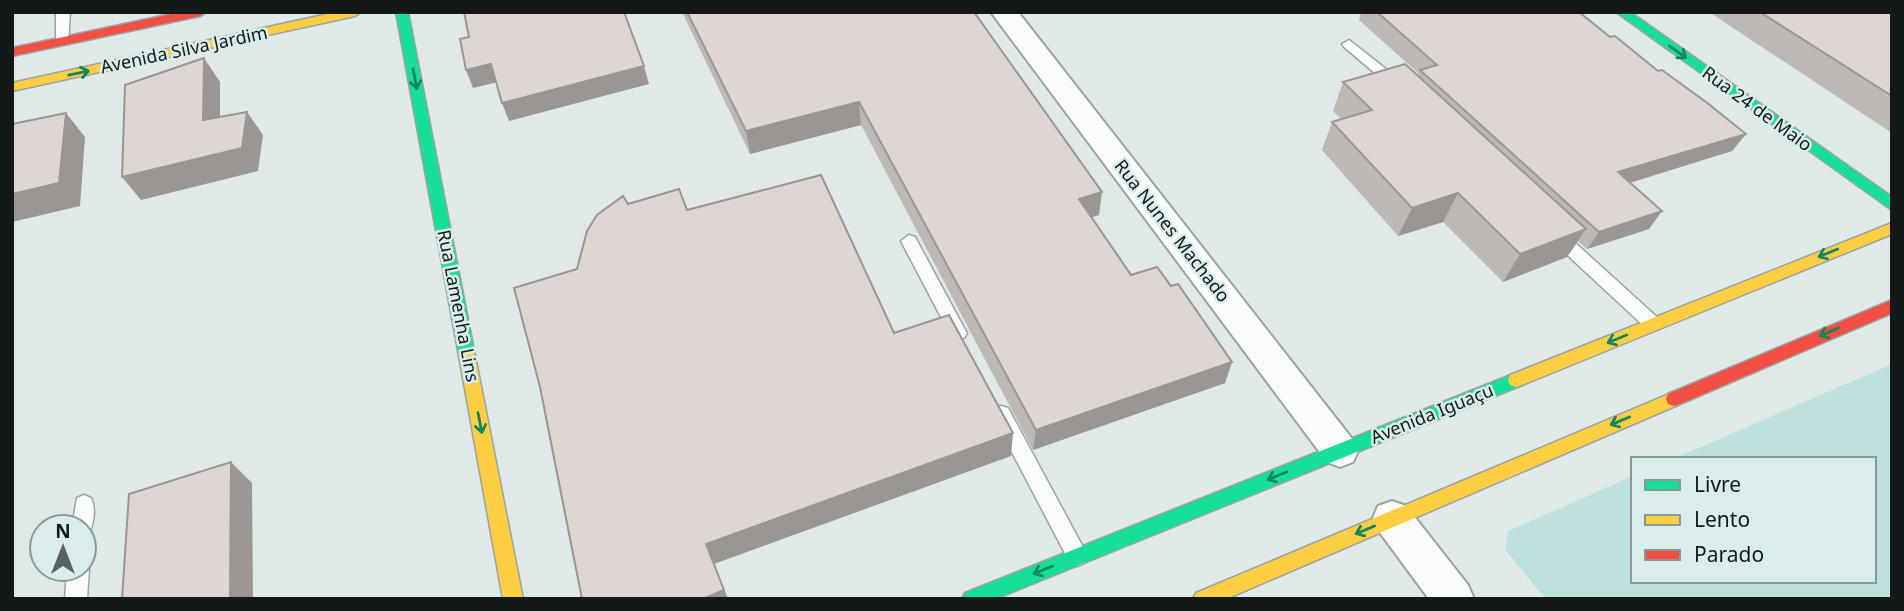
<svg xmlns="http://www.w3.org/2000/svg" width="1904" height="611" font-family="'Noto Sans',sans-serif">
<rect width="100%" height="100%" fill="#dee9e8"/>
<path fill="#bee1df" d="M 1892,364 L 1892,599 L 1546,599 L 1505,550 L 1508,531 L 1633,476 L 1633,581 L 1874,581 L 1874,459 L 1673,459 Z"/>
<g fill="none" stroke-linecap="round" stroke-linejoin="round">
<defs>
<g id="lane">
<path d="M 56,12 L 70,12 L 68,44 L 58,44 L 56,41 Z"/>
<path d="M 1349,40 L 1405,84 L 1407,87 L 1405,90 L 1395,90 L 1344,47 L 1342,44 Z"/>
<path d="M 1555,228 L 1561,230 L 1659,319 L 1662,324 L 1659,329 L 1647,329 L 1549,238 L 1547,234 Z"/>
<path d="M 909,235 L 915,237 L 964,328 L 967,333 L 964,338 L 952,338 L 901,241 Z"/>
<path d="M 1001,406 L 1008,408 L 1084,549 L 1087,556 L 1084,563 L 1077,566 L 1070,563 L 992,414 L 994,408 Z"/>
<path d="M 84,495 L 91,498 C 96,508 94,523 89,534 L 84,536 L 84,527 L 72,527 L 77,498 Z"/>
<path d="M 84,562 L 89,569 L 87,599 L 65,599 L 67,569 L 84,569 Z"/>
</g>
<g id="street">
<path d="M 991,12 L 1018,12 L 1353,440 L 1358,451 L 1353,462 L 1340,467 L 1327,462 Z"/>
<path d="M 1392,501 L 1406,506 L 1468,585 L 1474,599 L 1429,599 L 1378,530 L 1373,518 L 1378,506 Z"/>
</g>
<g id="fast">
<path d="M 396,12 L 408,12 L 475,356 L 473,361 L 461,361 L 459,356 Z"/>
<path d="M 1616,12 L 1630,12 L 1892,197 L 1892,210 Z"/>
<path d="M 1516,373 L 1522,375 L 1524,380 L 1522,385 L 995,599 L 962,599 L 965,593 Z"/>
</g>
<g id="slow">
<path d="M 337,12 L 361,12 L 355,16 L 12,91 L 12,83 Z"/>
<path d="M 1892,223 L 1892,234 L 1522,385 L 1516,387 L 1510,385 L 1508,380 L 1510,375 Z"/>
<path d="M 467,349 L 473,351 L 475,356 L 523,599 L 503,599 L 459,356 L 461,351 Z"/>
<path d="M 1674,392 L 1680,394 L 1682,399 L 1680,404 L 1226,599 L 1193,599 L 1196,593 Z"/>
</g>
<g id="jam">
<path d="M 181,12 L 206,12 L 200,16 L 12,56 L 12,48 Z"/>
<path d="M 1892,300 L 1892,313 L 1680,404 L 1674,406 L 1668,404 L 1666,399 L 1668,394 Z"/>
</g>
</defs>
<use href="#lane" stroke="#9ba3a2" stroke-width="3"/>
<use href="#street" stroke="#9ba3a2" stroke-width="4"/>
<use href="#fast" stroke="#9ba3a2" stroke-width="3"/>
<use href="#slow" stroke="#9ba3a2" stroke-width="3"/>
<use href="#jam" stroke="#9ba3a2" stroke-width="3"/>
<use href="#lane" fill="#fafcfc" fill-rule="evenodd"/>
<use href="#street" fill="#fafcfc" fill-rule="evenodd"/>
<use href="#fast" fill="#16e098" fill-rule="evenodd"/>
<use href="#slow" fill="#ffcf43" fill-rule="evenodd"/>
<use href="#jam" fill="#f24e42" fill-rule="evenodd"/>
</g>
<g fill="#beb8b5">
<path d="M 682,12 L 974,12 L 1099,215 L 1092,217 L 1131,275 L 1171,286 L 1232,362 L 1225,383 L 1033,450 L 861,125 L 750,154 Z"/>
<path d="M 1361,12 L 1579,12 L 1610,37 L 1746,134 L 1732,151 L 1630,183 L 1649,229 L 1587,249 L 1578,241 L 1567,257 L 1503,282 L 1443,222 L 1398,236 L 1322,150 L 1332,122 L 1341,119 L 1333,111 L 1343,82 L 1417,75 L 1418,73 L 1359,20 Z"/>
<path d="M 1709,12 L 1892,12 L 1892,133 Z"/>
</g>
<g fill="#9b9694">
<path d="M 204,58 L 220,82 L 220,144 L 203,120 Z"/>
<path d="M 491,64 L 498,82 L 473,88 L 466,70 Z"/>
<path d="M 644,66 L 649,84 L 509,121 L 502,103 Z"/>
<path d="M 859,102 L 861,125 L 750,154 L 746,131 Z"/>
<path d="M 247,112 L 263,135 L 258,171 L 141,200 L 122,177 Z"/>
<path d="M 66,113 L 85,137 L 80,206 L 12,222 L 12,194 Z"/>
<path d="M 1746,134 L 1732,151 L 1606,190 L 1618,172 Z"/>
<path d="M 1102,192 L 1099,215 L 1076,222 L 1079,199 Z"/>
<path d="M 1458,193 L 1443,222 L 1398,236 L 1412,208 Z"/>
<path d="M 1662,211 L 1649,229 L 1587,249 L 1599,232 Z"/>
<path d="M 1586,229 L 1567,257 L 1503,282 L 1520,254 Z"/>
<path d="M 1232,362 L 1225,383 L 1033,450 L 1036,430 Z"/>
<path d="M 1013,433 L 1011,456 L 714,564 L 728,599 L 703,599 L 706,544 Z"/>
<path d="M 231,462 L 252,483 L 253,599 L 230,599 Z"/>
</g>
<g fill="#ddd6d3" stroke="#9b9694" stroke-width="2">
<path d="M 464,12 L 624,12 L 644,66 L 502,103 L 491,64 L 466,70 L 460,39 L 469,37 Z"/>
<path d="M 687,12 L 974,12 L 1102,192 L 1079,199 L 1131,275 L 1157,267 L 1171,286 L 1178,284 L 1232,362 L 1036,430 L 859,102 L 746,131 Z"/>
<path d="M 1377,12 L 1579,12 L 1610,37 L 1615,36 L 1658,71 L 1662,70 L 1706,102 L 1746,134 L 1618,172 L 1662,211 L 1599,232 L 1420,70 L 1437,65 Z"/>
<path d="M 1760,12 L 1892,12 L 1892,96 Z"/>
<path d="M 204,58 L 203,120 L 247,112 L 242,148 L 122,177 L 125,85 Z"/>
<path d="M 1405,64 L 1586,229 L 1520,254 L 1458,193 L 1412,208 L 1332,122 L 1372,110 L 1343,82 Z"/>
<path d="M 66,113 L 59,183 L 12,194 L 12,124 Z"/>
<path d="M 821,175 L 894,333 L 949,315 L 1013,433 L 706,544 L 724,590 L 703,599 L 582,599 L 540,387 L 514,288 L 577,269 L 587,231 L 597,215 L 623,196 L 628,204 L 679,189 L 687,210 Z"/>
<path d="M 231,462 L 230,599 L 122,599 L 129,494 Z"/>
</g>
<defs><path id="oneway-shaft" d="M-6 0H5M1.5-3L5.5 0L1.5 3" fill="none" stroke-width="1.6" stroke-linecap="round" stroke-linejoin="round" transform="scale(1.75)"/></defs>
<g stroke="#14865e">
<use href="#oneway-shaft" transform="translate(1678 52) rotate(36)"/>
<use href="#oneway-shaft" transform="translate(79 73) rotate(-12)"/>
<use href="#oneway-shaft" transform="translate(415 79) rotate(79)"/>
<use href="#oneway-shaft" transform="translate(1828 253) rotate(158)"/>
<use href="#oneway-shaft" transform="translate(1829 332) rotate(157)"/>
<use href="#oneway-shaft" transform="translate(1617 339) rotate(158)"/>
<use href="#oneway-shaft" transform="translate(1620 421) rotate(157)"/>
<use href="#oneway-shaft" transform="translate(480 423) rotate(79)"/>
<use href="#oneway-shaft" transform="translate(1277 476) rotate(158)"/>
<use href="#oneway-shaft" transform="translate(1365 530) rotate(157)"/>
<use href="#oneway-shaft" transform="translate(1043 570) rotate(158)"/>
</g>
<g text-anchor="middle" stroke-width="5" stroke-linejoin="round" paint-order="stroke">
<g font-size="18" fill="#121918" stroke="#d9eeec">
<text transform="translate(184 50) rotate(-12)" y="6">Avenida Silva Jardim</text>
<text transform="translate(1757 109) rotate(36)" y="6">Rua 24 de Maio</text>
<text transform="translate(1172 231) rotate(52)" y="6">Rua Nunes Machado</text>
<text transform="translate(458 306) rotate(79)" y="6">Rua Lamenha Lins</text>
<text transform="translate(1432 414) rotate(-22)" y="6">Avenida Iguaçu</text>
</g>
</g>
<rect width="1904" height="611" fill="none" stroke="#121918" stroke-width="28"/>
<rect x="1631" y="457" width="245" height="126" fill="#d9eeec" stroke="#899997" stroke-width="2"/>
<rect x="1645" y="480" width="35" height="10" fill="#16e098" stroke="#899997" stroke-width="2"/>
<text x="1694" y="492" font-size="21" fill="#121918">Livre</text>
<rect x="1645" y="515" width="35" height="10" fill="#ffcf43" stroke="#899997" stroke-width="2"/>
<text x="1694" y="527" font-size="21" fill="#121918">Lento</text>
<rect x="1645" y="550" width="35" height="10" fill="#f24e42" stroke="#899997" stroke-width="2"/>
<text x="1694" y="562" font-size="21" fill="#121918">Parado</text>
<g transform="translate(63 548)"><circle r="33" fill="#d9eeec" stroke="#899997" stroke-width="2"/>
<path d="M0-5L12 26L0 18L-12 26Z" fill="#596261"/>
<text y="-10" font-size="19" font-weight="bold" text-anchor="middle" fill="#121918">N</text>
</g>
</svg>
